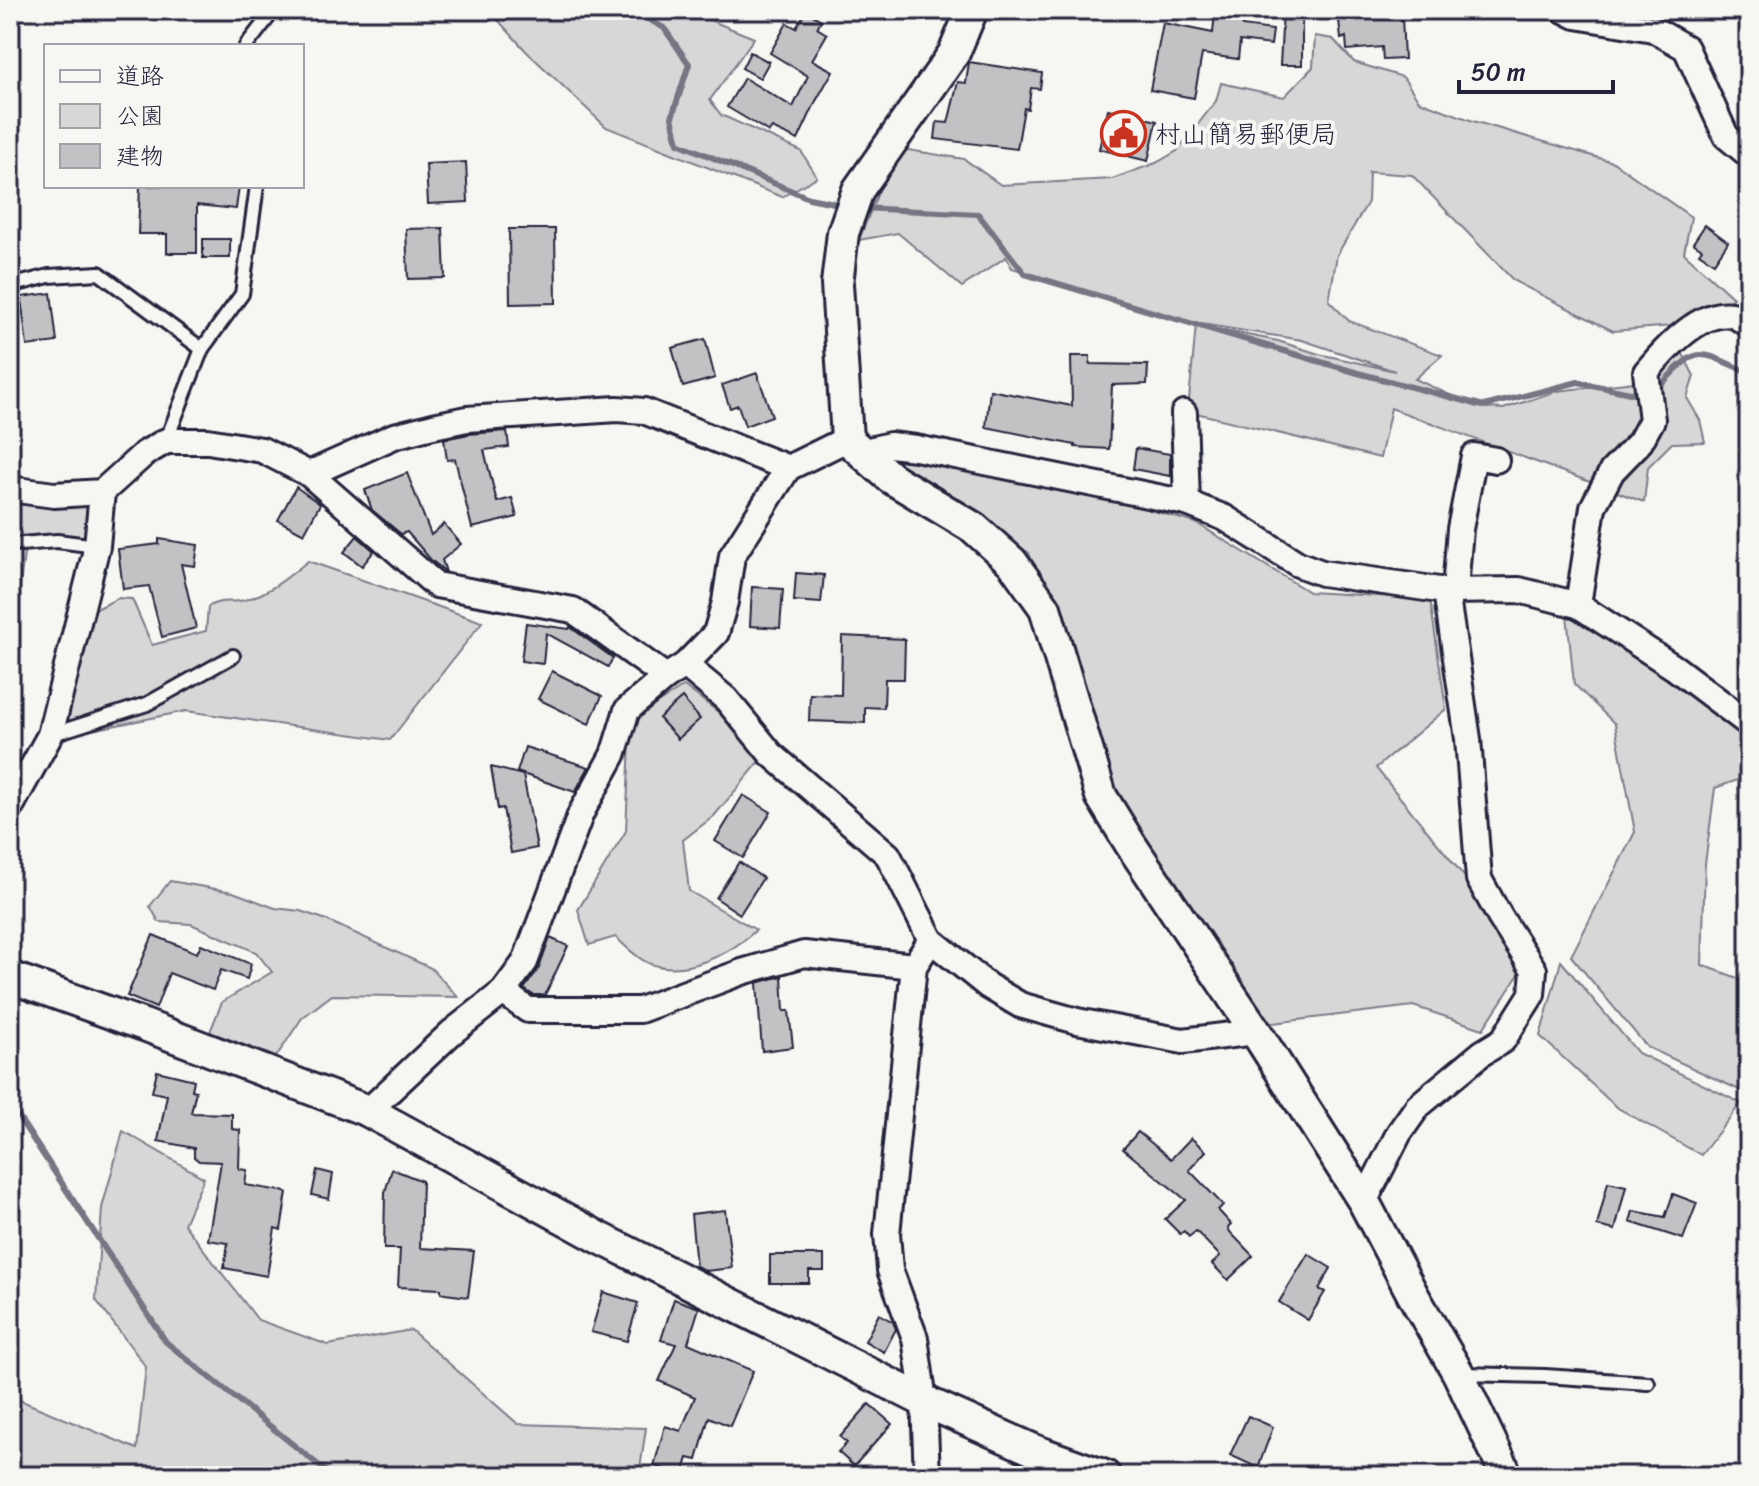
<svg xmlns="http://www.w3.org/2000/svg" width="1759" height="1486" font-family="Sriracha,'Klee One',sans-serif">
<rect width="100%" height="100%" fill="#f6f6f2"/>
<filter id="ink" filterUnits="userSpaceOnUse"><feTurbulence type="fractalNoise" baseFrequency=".0125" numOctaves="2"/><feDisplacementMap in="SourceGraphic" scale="16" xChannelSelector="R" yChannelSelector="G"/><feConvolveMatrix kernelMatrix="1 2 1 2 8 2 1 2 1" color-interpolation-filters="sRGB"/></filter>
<g filter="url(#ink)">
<g fill="#d7d7d7" stroke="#7c7c89" stroke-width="2">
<path d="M 489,10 L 685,10 L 754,38 L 710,100 L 721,115 L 801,151 L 817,177 L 782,197 L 606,127 L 526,51 Z"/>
<path d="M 1315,36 L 1333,39 L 1354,62 L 1403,77 L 1419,101 L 1473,121 L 1613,162 L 1691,217 L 1684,253 L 1733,298 L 1696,324 L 1613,331 L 1514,281 L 1412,175 L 1369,172 L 1368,202 L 1337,255 L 1329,301 L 1349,321 L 1442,355 L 1415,379 L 1476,407 L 1503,409 L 1557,391 L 1643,381 L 1662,353 L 1683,354 L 1694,376 L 1687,398 L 1700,420 L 1705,442 L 1672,443 L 1648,467 L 1644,502 L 1391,408 L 1380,458 L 1188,411 L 1196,325 L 1278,341 L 1319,354 L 1395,371 L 1302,340 L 1189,322 L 1012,268 L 1006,257 L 962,287 L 898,233 L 859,240 L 896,148 L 964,159 L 1001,185 L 1112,179 L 1156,163 L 1177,151 L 1216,101 L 1221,83 L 1284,97 L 1313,67 Z"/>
<path d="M 899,458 L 941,463 L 1017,483 L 1094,494 L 1196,523 L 1309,592 L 1430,599 L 1446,709 L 1376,768 L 1468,881 L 1519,974 L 1483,1029 L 1413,1006 L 1265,1024 L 1108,786 L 1065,647 L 1029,553 L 892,463 Z"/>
<path d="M 10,486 L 99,494 L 97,542 L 25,547 L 19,591 L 10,591 Z"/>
<path d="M 308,561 L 482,622 L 390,740 L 186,711 L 58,737 L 81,617 L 118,598 L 132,599 L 152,645 L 206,631 L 208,607 C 222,598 229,604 244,600 C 270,593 288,577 308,561 Z"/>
<path d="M 1567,615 L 1630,646 L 1749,734 L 1749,776 L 1715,788 L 1705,864 L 1702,965 L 1749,982 L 1749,1148 L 1748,1094 L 1647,1047 L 1571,956 L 1635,832 L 1615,724 L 1574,684 Z"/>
<path d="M 684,686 L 747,734 L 762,759 L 714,816 L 683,840 L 689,891 L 756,930 C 731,954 686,976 651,964 C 638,960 625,945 615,937 L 589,945 L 578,910 L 626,831 L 631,720 Z"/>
<path d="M 170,881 L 233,892 L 275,908 L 300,911 L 324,919 L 431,968 L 458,997 L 332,995 L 302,1018 L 276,1057 L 210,1032 L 222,1002 L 272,972 L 256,952 L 191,924 L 159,922 L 150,906 Z"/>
<path d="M 1561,961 L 1638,1053 L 1741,1103 L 1701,1155 L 1616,1107 L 1540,1036 Z"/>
<path d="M 123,1131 L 204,1178 L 184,1224 L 258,1320 L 328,1345 L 411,1330 L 518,1424 L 646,1428 L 639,1476 L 10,1476 L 10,1396 L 137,1449 L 146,1367 L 96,1300 L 102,1208 Z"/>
</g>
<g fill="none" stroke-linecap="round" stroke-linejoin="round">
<g stroke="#757583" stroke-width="6">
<path d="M 632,10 L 664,28 L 689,64 L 672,117 L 678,143 L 809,198 L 844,205"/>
<path d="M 862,208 L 978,214 L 1025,274 L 1358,373 L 1484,406 L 1578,382 L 1630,393 L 1643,391"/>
<path d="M 1654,389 L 1658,388 C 1699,344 1696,349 1749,373"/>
<path d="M 10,1104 L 166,1342 L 332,1476"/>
</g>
</g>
<g fill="#c2c2c4" stroke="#22223b" stroke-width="2">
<path d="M 806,11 L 821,20 L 817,28 L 827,34 L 812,60 L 833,71 L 816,101 L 798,140 L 772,128 L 769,132 L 727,107 L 744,78 L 793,107 L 808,76 L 770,53 L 787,23 L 796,28 Z"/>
<path d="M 1283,11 L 1302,11 L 1302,65 L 1280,65 Z"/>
<path d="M 1215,12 L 1243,16 L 1242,26 L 1273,30 L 1271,45 L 1240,41 L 1238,59 L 1202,54 L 1194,98 L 1150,90 L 1163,23 L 1213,33 Z"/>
<path d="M 1402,16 L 1404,59 L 1383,60 L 1382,47 L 1347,50 L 1346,37 L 1341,39 L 1339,20 Z"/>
<path d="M 750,52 L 769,62 L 760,78 L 742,68 Z"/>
<path d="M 969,62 L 1042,73 L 1040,89 L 1031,88 L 1028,109 L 1024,108 L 1017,149 L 935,139 L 937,122 L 948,123 L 958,82 L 966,83 Z"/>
<path d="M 1108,109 L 1157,121 L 1148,161 L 1099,149 Z"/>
<path d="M 466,162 L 468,202 L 428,204 L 426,164 Z"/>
<path d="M 140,186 L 239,186 L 236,209 L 197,205 L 197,253 L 167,253 L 167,234 L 138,234 Z"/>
<path d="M 1705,225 L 1728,242 L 1714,263 L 1699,253 L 1702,249 L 1693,243 Z"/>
<path d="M 443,228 L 445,278 L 408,279 L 406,229 Z"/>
<path d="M 509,229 L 555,229 L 556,303 L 510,304 Z"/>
<rect x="203" y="239" width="27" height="19"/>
<path d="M 51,293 L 57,342 L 27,346 L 21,297 Z"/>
<path d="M 705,339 L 715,378 L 683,387 L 672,348 Z"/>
<path d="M 1071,356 L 1090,356 L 1090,364 L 1148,365 L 1147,384 L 1112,385 L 1109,449 L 1075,447 L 1075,445 L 986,427 L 990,390 L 1072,406 Z"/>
<path d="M 757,373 L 772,416 L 745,426 L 738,405 L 730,408 L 722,385 Z"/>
<path d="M 507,431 L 509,447 L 484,450 L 497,502 L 512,498 L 517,517 L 472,528 L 455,459 L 447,460 L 444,439 L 469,434 Z"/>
<path d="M 1136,448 L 1170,454 L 1170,476 L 1133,469 Z"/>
<path d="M 407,473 L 431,535 L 444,524 L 461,544 L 442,560 L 446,572 L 431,560 L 407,532 L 401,534 L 372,510 L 365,490 Z"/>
<path d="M 296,487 L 320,504 L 304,534 L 278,520 Z"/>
<path d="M 357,536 L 374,551 L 362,566 L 344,552 Z"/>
<path d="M 159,539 L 198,545 L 195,566 L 181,564 L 196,628 L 162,637 L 149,586 L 123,589 L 118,549 L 159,544 Z"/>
<path d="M 796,573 L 824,575 L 821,603 L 794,601 Z"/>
<path d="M 752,587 L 783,589 L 780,628 L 750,626 Z"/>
<path d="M 526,623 L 569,629 L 570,627 L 613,658 L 608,667 L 546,633 L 543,664 L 521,661 Z"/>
<path d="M 842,636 L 905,639 L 904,679 L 885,679 L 884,708 L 865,707 L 865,723 L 809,721 L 810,694 L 841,695 Z"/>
<path d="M 552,671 L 602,696 L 589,724 L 538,699 Z"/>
<path d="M 682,698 L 700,719 L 678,739 L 659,718 Z"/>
<path d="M 525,747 L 589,767 L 575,792 L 517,772 Z"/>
<path d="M 491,767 L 523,775 L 537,848 L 511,853 L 503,808 L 498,809 Z"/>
<path d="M 743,795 L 771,812 L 743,858 L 715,841 Z"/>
<path d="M 739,862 L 763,878 L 740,914 L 716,898 Z"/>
<path d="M 153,935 L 197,953 L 201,944 L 251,964 L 247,979 L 221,970 L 213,990 L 169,973 L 156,1008 L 127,996 Z"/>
<path d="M 550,938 L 568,946 L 545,995 L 533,995 L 524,989 L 539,968 Z"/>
<path d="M 782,976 L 784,1011 L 789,1011 L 793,1047 L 762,1051 L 757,983 Z"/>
<path d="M 157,1071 L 194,1080 L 192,1090 L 196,1091 L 191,1113 L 232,1114 L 232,1129 L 240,1130 L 239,1169 L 247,1170 L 245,1185 L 287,1192 L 281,1230 L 275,1228 L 267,1276 L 224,1268 L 228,1243 L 208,1240 L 221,1162 L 199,1161 L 194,1157 L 194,1148 L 158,1141 L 167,1095 L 152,1092 Z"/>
<path d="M 1138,1132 L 1171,1159 L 1191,1138 L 1206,1151 L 1189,1170 L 1223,1205 L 1218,1210 L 1231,1224 L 1228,1227 L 1230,1232 L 1253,1256 L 1228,1280 L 1212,1264 L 1220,1256 L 1196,1231 L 1189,1237 L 1184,1231 L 1180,1234 L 1165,1219 L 1186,1200 L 1123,1149 Z"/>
<path d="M 392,1169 L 422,1181 L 420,1248 L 474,1251 L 468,1297 L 445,1294 L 441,1293 L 441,1289 L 398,1287 L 400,1249 L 384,1249 L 385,1192 Z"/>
<path d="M 317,1170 L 333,1174 L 329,1199 L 312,1195 Z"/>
<path d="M 1608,1182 L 1626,1186 L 1615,1230 L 1597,1226 Z"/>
<path d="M 1673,1194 L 1697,1203 L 1683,1239 L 1630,1222 L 1633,1211 L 1665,1217 Z"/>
<path d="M 725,1210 L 732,1268 L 706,1271 L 696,1266 L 691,1214 Z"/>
<path d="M 1308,1254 L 1331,1268 L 1319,1289 L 1325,1292 L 1308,1320 L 1279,1302 Z"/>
<path d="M 770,1255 L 824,1255 L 824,1271 L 809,1271 L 809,1283 L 770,1283 Z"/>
<path d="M 603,1292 L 638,1303 L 627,1341 L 591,1332 Z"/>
<path d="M 674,1299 L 699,1308 L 688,1343 L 753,1371 L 730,1426 L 709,1417 L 697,1460 L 688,1458 L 683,1474 L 654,1466 L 665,1426 L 681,1431 L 695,1397 L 659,1381 L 676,1344 L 661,1340 Z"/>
<path d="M 879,1314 L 893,1322 L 896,1329 L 884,1352 L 865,1341 Z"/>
<path d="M 869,1404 L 892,1424 L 854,1466 L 838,1452 L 847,1443 L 840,1437 Z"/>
<path d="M 1248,1416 L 1273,1427 L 1258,1468 L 1230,1455 Z"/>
</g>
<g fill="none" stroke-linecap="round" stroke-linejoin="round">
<defs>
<g id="service">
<path d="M 246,46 L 274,10"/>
<path d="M 10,286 L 49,276 L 99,273 L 202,349"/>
<path d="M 166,441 L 202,349 L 242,294 L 257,186"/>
<path d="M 21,544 L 57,541 L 97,546"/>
<path d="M 50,735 L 147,704 L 233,656"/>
<path d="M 1461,1374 L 1545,1376 L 1648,1383"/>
</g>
<g id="minor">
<path d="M 1564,10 L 1576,16 L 1653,29 L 1686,48 L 1726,136 L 1749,155"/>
<path d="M 1184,413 L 1187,503"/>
<path d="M 861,452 L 890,445 L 916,448 L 1187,503 L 1225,518 L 1298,564 L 1322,573 L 1446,591 L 1519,590 L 1578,605 L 1675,668 L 1749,724"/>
<path d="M 309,474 L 436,585 L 573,610 L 666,677"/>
<path d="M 10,489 L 54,495 L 102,492 L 144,454 L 166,441 L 208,441 L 262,450 L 309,474 L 394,436 L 433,426 L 467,419 L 617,409 L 644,411 L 788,468"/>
<path d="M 1455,590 L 1460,529 L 1474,456 L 1496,460"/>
<path d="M 1578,605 L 1593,507 L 1612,471 L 1640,442 L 1652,420 L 1646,372 C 1664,350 1701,309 1732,315 C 1737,316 1744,322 1749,324"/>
<path d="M 685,665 L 726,699 L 771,754 L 888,855 L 931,940 L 988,986 L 1020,1005 L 1077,1021 L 1183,1041 L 1256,1032"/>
<path d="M 10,808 L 50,735 L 97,546 L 102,492"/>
<path d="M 503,992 L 528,1010 L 640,1010 L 742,972 L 804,954 L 914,966"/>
<path d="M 368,1111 L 451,1033 L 503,992 L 525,962 L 581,813 L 613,755 L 627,710 L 666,677 L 685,665 L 716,633 L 725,602 L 732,556 L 788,468 L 847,439"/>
<path d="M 1364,1202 L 1399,1133 L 1418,1106 L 1482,1053 L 1503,1040 L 1532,994 L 1534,970 L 1500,917 L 1479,879 L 1468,739 L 1446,591"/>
<path d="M 927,1476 L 924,1401 L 915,1338 L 890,1270 L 887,1234 L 914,966 L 931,940"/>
</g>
<g id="tertiary">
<path d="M 972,10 L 954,53 L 858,190 L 843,233 L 837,284 L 847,439 L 891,478 L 974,528 L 1012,562 L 1045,608 L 1101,796 L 1131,845 L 1256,1032 L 1364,1202 L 1413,1295 L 1458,1373 L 1507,1476"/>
<path d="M 10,977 L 144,1025 L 368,1111 L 600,1238 L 924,1401 L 1036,1451 L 1105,1476"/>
</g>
</defs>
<use href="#service" stroke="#22223b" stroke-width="18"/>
<use href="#minor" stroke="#22223b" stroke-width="30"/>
<use href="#tertiary" stroke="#22223b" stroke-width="36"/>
<use href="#service" stroke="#f6f6f2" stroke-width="12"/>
<use href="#minor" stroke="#f6f6f2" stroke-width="24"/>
<use href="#tertiary" stroke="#f6f6f2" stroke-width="30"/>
</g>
</g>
<defs>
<symbol id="civic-ring" viewBox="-11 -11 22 22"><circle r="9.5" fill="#f6f6f2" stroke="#c8321e" stroke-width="1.5"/><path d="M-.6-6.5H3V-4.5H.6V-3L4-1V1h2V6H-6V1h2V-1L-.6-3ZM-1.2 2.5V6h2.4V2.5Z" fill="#c8321e"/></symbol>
</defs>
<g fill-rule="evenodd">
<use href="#civic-ring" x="1098" y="108" width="51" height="51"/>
</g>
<g text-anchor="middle" stroke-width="8" stroke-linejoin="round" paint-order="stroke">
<g font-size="26" fill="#22223b" stroke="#f6f6f2" text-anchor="start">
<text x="1155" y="143">村山簡易郵便局</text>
</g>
</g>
<rect width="1759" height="1486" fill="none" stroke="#f6f6f2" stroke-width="40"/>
<rect x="20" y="20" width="1719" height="1446" fill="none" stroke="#22223b" stroke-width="3" filter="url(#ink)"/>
<rect x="44" y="44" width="260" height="144" fill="#f6f6f2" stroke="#a1a1a9" stroke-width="2"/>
<rect x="60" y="70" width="40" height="12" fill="#f6f6f2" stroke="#a1a1a9" stroke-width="2"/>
<text x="116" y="84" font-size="24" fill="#22223b">道路</text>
<rect x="60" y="104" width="40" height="24" fill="#d7d7d7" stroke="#a1a1a9" stroke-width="2"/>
<text x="116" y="124" font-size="24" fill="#22223b">公園</text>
<rect x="60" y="144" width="40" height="24" fill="#c2c2c4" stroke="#a1a1a9" stroke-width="2"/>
<text x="116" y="164" font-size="24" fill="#22223b">建物</text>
<path d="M1459 80v12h154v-12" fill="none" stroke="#22223b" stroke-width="4"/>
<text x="1471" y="80" font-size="24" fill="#22223b" stroke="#f6f6f2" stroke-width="6" paint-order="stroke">50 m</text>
</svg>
